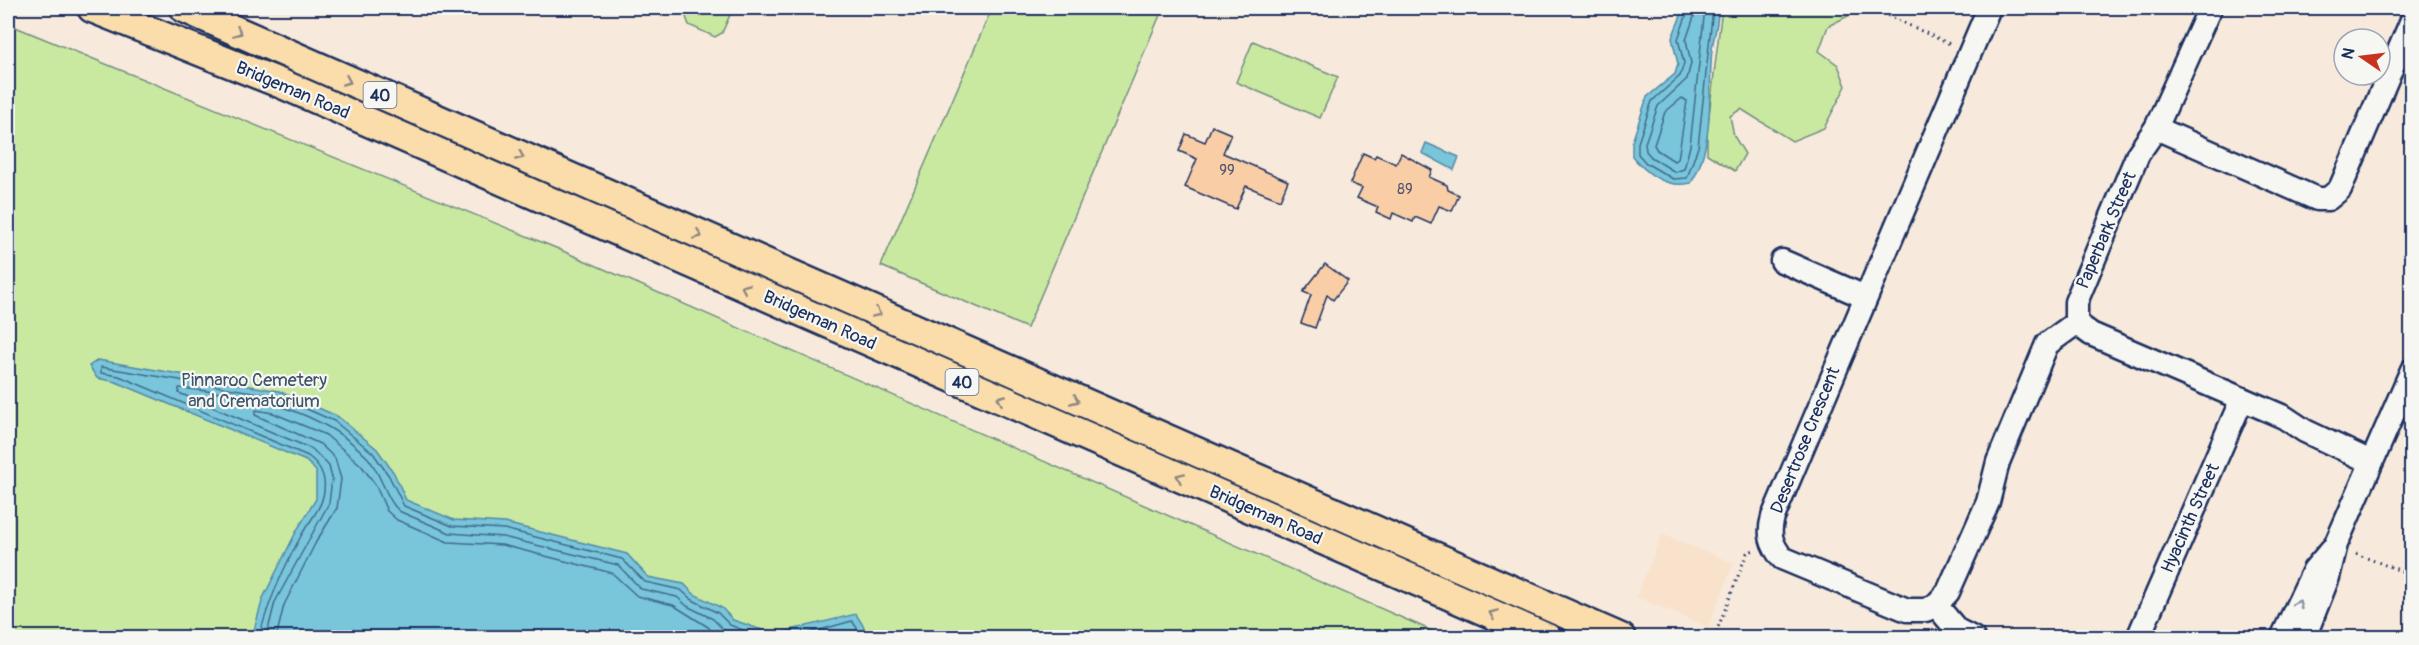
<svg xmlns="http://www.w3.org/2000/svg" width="2419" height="645" font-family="Pangolin,sans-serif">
<rect width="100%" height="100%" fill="#f7eadc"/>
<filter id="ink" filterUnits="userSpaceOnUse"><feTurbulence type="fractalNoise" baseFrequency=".0167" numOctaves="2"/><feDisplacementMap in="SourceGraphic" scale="12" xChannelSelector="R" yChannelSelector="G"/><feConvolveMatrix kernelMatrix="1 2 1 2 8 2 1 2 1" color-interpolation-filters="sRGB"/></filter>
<g filter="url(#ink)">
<path fill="#f8e2cc" d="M 1662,534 L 1734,563 L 1708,627 L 1636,597 Z"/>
<g fill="#c9e9a1" stroke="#728c80" stroke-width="1.5">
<path d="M 690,8 L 733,8 L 722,33 L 715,37 L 689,25 L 686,17 Z"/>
<path d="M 992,8 L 1163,8 L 1027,328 L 881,266 Z"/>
<path d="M 1722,8 L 1858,8 L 1848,16 L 1828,26 L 1819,51 L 1838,65 L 1846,86 L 1824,128 L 1792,141 L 1741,109 L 1730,116 L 1734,136 L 1745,154 L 1735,171 L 1707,154 L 1707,132 Z"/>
<path d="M 8,24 L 556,248 L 1446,637 L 8,637 Z"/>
<path d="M 1253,41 L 1338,77 L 1320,118 L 1236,82 Z"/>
</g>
<g fill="#79c5d9" stroke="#5389a8" stroke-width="1.5">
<path d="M 1684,8 L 1718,8 C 1719,22 1714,35 1712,49 C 1708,92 1715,146 1691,183 C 1667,189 1647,174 1632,156 L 1632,142 L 1647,97 L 1675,74 L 1678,64 L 1672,38 Z"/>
<path d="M 1426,143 L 1459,157 L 1454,170 L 1422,153 Z"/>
<path d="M 98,360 L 279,391 L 337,416 L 377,449 L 394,473 L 406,500 L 454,520 L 505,523 L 627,554 L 648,577 L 684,584 L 694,594 L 722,608 L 733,620 L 774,634 L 856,614 L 864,627 L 861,637 L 252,637 L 263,598 L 297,530 L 316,499 L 316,471 L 306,461 L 116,382 L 97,378 L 89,366 Z"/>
</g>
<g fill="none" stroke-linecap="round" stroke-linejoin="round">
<g stroke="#416b8f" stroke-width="1.5">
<path d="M 1689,8 L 1678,39 L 1684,63 L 1680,76 L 1652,101 L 1638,143 L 1638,154 L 1646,163 L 1673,179 L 1687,178 L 1698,147 L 1713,8"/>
<path d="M 1697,8 L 1686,40 L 1691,63 L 1687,79 L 1658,106 L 1645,143 L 1646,151 L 1651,157 L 1675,172 L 1684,169 L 1690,146 L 1705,8"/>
<path d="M 1682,98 L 1687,101 L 1678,159 L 1674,161 L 1657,150 L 1654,145 L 1665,112 Z"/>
<path d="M 259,638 C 268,601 283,569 301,536 C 307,524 318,513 322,500 C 328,481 323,467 308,456 L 119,376 L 101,373 L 101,367 L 277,396 L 334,421 L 373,453 L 389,476 L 404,506 L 452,526 L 504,529 L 622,559 L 645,582 L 681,590 L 691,599 L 718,613 L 730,625 L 763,638"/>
<path d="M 266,638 L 275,602 L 329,503 L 332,479 L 329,466 L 312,449 L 179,393 L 179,388 C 245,394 321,408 368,458 C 381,473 387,503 401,512 L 450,533 L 503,537 L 618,565 L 641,589 L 677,597 L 687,606 L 713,619 L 726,632 L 740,638"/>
<path d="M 276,638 L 284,605 L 316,542 L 337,508 L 341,479 L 335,458 L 320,444 L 255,415 L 256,410 L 273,413 L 326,435 L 361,465 L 375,484 L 387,511 L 397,520 L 448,542 L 502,545 L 612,573 L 637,596 L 673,605 L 708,627 L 718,638"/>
<path d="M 791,638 L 852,621 L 857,628 L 856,638"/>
</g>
</g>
<g fill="#f9cea7" stroke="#1b2f5e" stroke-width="1.5">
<path d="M 1212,126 L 1231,134 L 1223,153 L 1288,181 L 1280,200 L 1246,186 L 1236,209 L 1185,187 L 1197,159 L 1179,151 L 1186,134 L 1205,142 Z"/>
<path d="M 1363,153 L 1374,158 L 1376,155 L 1396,164 L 1401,153 L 1432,170 L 1429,177 L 1447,185 L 1448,190 L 1459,195 L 1452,211 L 1439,206 L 1431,224 L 1415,217 L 1413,222 L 1393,213 L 1391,219 L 1376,212 L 1378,207 L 1357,198 L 1362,188 L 1350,183 Z"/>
<path d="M 1325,264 L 1348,281 L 1333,300 L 1327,295 L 1315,328 L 1301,323 L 1311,295 L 1303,292 Z"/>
</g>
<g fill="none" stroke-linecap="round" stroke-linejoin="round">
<defs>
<g id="minor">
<path d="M 1989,8 L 1773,517 C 1768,534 1771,544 1782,558 L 1907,610 L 1926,610 L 1936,605 L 1948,592 L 1988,502 L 1998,462 L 2047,344 L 2076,323"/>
<path d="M 2210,8 L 2156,128 L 2138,154 L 2076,302 L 2076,323 L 2091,334 L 2284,417 L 2305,431 L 2371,462"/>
<path d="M 2156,128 L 2317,199 L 2328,199 L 2340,189 L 2412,20"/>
<path d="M 1782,261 L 1865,297"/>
<path d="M 1936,605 L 1957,630 L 1973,638"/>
<path d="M 2138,638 L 2242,399"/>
<path d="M 2282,638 L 2314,570 L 2331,550"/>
<path d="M 2304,638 L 2328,577 L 2336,544 L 2412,370"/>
</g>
<g id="major">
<path d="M 92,8 L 282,84 L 1547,638"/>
<path d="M 184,8 L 1621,638"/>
</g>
</defs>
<use href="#minor" stroke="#1b2f5e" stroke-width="27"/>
<use href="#major" stroke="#1b2f5e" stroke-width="33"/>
<g stroke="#1b2f5e" stroke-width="3" stroke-dasharray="1.5 4.5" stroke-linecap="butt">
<path d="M 1882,13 L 1952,45"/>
<path d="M 2356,554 L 2412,575"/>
<path d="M 1714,638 L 1747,553 L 1756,549"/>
</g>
<use href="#minor" stroke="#f6f6f2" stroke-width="22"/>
<use href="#major" stroke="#fbddab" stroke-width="28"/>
</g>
<defs><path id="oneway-chevron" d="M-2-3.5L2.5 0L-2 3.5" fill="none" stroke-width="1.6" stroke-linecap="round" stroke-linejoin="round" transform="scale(1.5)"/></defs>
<g stroke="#8b8684">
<use href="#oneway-chevron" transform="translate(238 32) rotate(24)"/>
<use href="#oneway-chevron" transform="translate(347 81) rotate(24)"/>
<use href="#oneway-chevron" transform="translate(520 156) rotate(24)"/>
<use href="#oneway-chevron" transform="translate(698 235) rotate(24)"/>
<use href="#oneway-chevron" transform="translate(745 288) rotate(-156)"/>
<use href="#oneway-chevron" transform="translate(877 313) rotate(24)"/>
<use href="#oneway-chevron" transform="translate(1001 399) rotate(-156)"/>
<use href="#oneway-chevron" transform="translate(1075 400) rotate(23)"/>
<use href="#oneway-chevron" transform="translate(1180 477) rotate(-156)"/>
<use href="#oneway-chevron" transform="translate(1493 614) rotate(-156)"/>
</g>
<use stroke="#8892a8" href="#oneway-chevron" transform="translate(2298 604) rotate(-65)"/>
</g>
<g text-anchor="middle" stroke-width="4.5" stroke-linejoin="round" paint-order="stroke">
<g font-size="15" fill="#525770">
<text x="1227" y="175">99</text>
<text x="1405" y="194">89</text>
</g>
<g fill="#f6f6f2" stroke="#5d6b8a" stroke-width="1.5">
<rect x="363.5" y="82" width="33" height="26" rx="4.5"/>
<rect x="945.5" y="369" width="33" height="26" rx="4.5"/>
</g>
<g font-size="16" font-weight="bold" fill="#1b2f5e">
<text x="380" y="101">40</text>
<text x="962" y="388">40</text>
</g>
<g font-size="18" fill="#1b2f5e" stroke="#f6f6f2">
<text transform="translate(293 90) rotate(23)" y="6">Bridgeman Road</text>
<text transform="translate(2106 230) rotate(-67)" y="6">Paperbark Street</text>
<text transform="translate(820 320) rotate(24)" y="6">Bridgeman Road</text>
<text transform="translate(1805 440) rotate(-68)" y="6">Desertrose Crescent</text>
<text transform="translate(1266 515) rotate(24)" y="6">Bridgeman Road</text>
<text transform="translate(2190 518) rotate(-66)" y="6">Hyacinth Street</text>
</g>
<g font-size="18" fill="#3e546b" stroke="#f6f6f2">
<text x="254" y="386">Pinnaroo Cemetery<tspan x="254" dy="21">and Crematorium</tspan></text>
</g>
</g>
<rect width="2419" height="645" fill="none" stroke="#f6f6f2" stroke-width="30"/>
<rect x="15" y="15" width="2389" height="615" fill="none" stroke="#1b2f5e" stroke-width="2" filter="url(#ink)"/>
<g transform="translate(2362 57) rotate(284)"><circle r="28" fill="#f6f6f2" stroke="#9ea6b7" stroke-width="1.5"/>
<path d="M0-4.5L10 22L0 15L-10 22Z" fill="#c8321e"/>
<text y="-9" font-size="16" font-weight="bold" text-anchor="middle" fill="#1b2f5e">N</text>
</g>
</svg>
